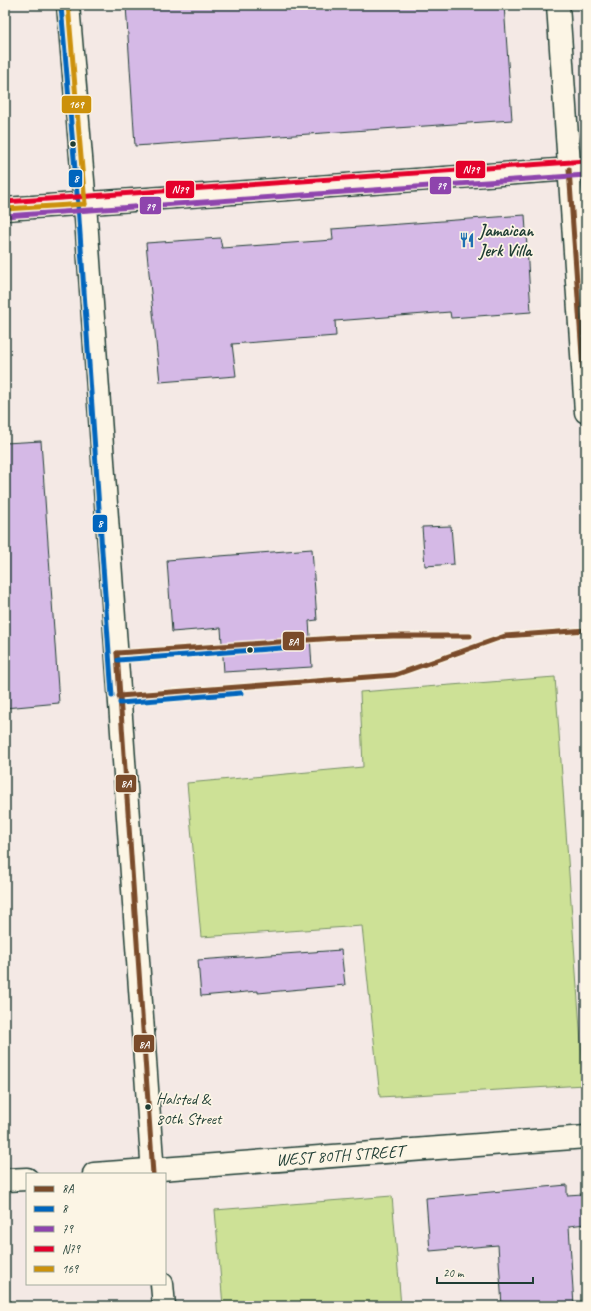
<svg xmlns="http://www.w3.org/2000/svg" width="591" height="1311" font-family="Caveat,sans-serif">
<rect width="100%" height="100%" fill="#f4e9e5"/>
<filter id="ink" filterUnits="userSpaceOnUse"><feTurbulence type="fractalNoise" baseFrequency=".025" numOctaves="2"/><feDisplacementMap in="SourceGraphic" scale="8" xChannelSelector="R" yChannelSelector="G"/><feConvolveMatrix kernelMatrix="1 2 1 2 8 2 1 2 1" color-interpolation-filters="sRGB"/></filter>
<g filter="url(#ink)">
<g fill="#cde196" stroke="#768f65">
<path d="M 555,677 L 584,1085 L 380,1097 L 362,926 L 201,937 L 187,783 L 363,767 L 360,692 Z"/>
<path d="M 392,1196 L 401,1306 L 223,1306 L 215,1210 Z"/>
</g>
<g fill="#d5b9e6" stroke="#1f3d34">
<path d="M 126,5 L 504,5 L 512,120 L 135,146 Z"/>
<path d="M 525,215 L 531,312 L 451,318 L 450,312 L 335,321 L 336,336 L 232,344 L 236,376 L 160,382 L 146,243 L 220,238 L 222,248 L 333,240 L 332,229 Z"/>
<path d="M 41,441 L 59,703 L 5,708 L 5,443 Z"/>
<path d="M 451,526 L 454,564 L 425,566 L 422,527 Z"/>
<path d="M 312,549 L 317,620 L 309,621 L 312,667 L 224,672 L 221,628 L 172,632 L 167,560 Z"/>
<path d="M 341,950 L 345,985 L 258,993 L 258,991 L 201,996 L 198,960 Z"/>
<path d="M 567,1185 L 567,1195 L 583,1194 L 585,1224 L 569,1226 L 574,1306 L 502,1306 L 498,1245 L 430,1251 L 426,1198 Z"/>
</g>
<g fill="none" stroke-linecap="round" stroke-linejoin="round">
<defs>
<g id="minor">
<path d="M 558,5 L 586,412"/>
<path d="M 94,1174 L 586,1137"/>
<path d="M 5,1180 L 27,1179"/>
</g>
<g id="secondary">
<path d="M 68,5 L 85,204 L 153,1174"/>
<path d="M 5,209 L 586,168"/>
<path d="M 162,1284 L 164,1306"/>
</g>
</defs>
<use href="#minor" stroke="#1f3d34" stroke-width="25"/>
<use href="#secondary" stroke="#1f3d34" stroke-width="25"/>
<use href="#minor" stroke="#fcf5e5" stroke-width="22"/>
<use href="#secondary" stroke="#fcf5e5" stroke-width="22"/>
<defs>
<g id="bus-1">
<path d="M 569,169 L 586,412"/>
<path d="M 117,653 L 153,1174"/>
<path d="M 117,653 L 336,638 L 393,636 L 470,636"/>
<path d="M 119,696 L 395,675 L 505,636 L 586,630"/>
</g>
<g id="bus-2">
<path d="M 61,6 L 78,205 L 112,696"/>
<path d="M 118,660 L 295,647"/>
<path d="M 120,703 L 241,693"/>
</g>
<path id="bus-3" d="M 5,216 L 586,175"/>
<path id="bus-4" d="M 5,202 L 586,161"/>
<g id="bus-5">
<path d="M 68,5 L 85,204"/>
<path d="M 5,209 L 85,204"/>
</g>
</defs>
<use href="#bus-1" stroke="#fcf5e5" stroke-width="8"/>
<use href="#bus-2" stroke="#fcf5e5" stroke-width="8"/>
<use href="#bus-3" stroke="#fcf5e5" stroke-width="8"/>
<use href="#bus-4" stroke="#fcf5e5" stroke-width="8"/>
<use href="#bus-5" stroke="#fcf5e5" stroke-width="8"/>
<use href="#bus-1" stroke="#7a4b2a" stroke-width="5"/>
<use href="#bus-2" stroke="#0065bd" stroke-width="5"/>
<use href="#bus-3" stroke="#8e44ad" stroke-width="5"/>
<use href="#bus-4" stroke="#e4002b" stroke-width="5"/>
<use href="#bus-5" stroke="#cc910a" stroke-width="5"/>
</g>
</g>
<defs>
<symbol id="restaurant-bare" viewBox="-9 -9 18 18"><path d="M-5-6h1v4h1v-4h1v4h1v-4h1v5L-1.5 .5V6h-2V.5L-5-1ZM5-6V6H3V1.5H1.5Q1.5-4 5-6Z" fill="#1f6fb2" stroke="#fcf5e5" stroke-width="2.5" paint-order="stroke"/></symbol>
</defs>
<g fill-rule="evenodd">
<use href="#restaurant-bare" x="456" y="229" width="22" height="22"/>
</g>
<g fill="#1f3d34" stroke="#fcf5e5" stroke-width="1.5">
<circle cx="73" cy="144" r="3.5"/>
<circle cx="250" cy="650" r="3.5"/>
<circle cx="148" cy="1107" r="3.5"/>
</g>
<g text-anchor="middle" stroke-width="3.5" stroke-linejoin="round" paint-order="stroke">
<g font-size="16" fill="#1f3d34" stroke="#fcf5e5" text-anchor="start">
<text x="156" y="1104">Halsted &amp;<tspan x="156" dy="20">80th Street</tspan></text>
</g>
<g font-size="17" font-weight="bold" fill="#1f3d34" stroke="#fcf5e5" text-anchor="start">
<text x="479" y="236">Jamaican<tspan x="479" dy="20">Jerk Villa</tspan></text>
</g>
<g font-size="17" fill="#1f3d34" stroke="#fcf5e5">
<text transform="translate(340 1155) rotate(-4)" y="6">WEST 80TH STREET</text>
</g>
</g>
<g stroke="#fcf5e5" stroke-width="1.5">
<rect x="61" y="95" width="31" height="19" rx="4" fill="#cc910a"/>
<rect x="455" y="160" width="31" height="19" rx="4" fill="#e4002b"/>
<rect x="68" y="169" width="15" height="19" rx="4" fill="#0065bd"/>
<rect x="429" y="176" width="23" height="19" rx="4" fill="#8e44ad"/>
<rect x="165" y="180" width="30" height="19" rx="4" fill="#e4002b"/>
<rect x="139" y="196" width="23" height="19" rx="4" fill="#8e44ad"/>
<rect x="92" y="514" width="16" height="19" rx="4" fill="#0065bd"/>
<rect x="282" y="631" width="23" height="20" rx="4" fill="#7a4b2a"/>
<rect x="115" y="774" width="22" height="19" rx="4" fill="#7a4b2a"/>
<rect x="133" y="1034" width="22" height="19" rx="4" fill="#7a4b2a"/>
</g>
<g font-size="11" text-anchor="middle" font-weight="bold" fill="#fff">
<text x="76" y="108">169</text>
<text x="471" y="173">N79</text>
<text x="76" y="182">8</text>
<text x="441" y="189">79</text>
<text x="180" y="193">N79</text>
<text x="150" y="210">79</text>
<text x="100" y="527">8</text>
<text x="293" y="645">8A</text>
<text x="126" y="787">8A</text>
<text x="144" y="1048">8A</text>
</g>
<rect width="591" height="1311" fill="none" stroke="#fcf5e5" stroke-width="20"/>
<rect x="10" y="10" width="571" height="1291" fill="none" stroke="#1f3d34" stroke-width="1.5" filter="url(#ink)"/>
<rect x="26" y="1173" width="140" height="112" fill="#fcf5e5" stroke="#a4ab9e"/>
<rect x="34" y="1186" width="20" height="6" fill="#7a4b2a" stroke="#a4ab9e"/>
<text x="62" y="1193" font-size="12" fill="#1f3d34">8A</text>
<rect x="34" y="1206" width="20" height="6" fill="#0065bd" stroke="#a4ab9e"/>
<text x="62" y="1213" font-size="12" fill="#1f3d34">8</text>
<rect x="34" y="1226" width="20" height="6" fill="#8e44ad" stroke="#a4ab9e"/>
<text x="62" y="1233" font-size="12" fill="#1f3d34">79</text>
<rect x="34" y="1246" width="20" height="6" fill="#e4002b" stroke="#a4ab9e"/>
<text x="62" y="1253" font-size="12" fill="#1f3d34">N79</text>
<rect x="34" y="1266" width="20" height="6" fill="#cc910a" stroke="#a4ab9e"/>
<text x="62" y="1273" font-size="12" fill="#1f3d34">169</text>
<path d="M437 1277v6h96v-6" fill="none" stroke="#1f3d34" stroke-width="2"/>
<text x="443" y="1277" font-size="12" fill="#1f3d34" stroke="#fcf5e5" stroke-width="3" paint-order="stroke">20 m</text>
</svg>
